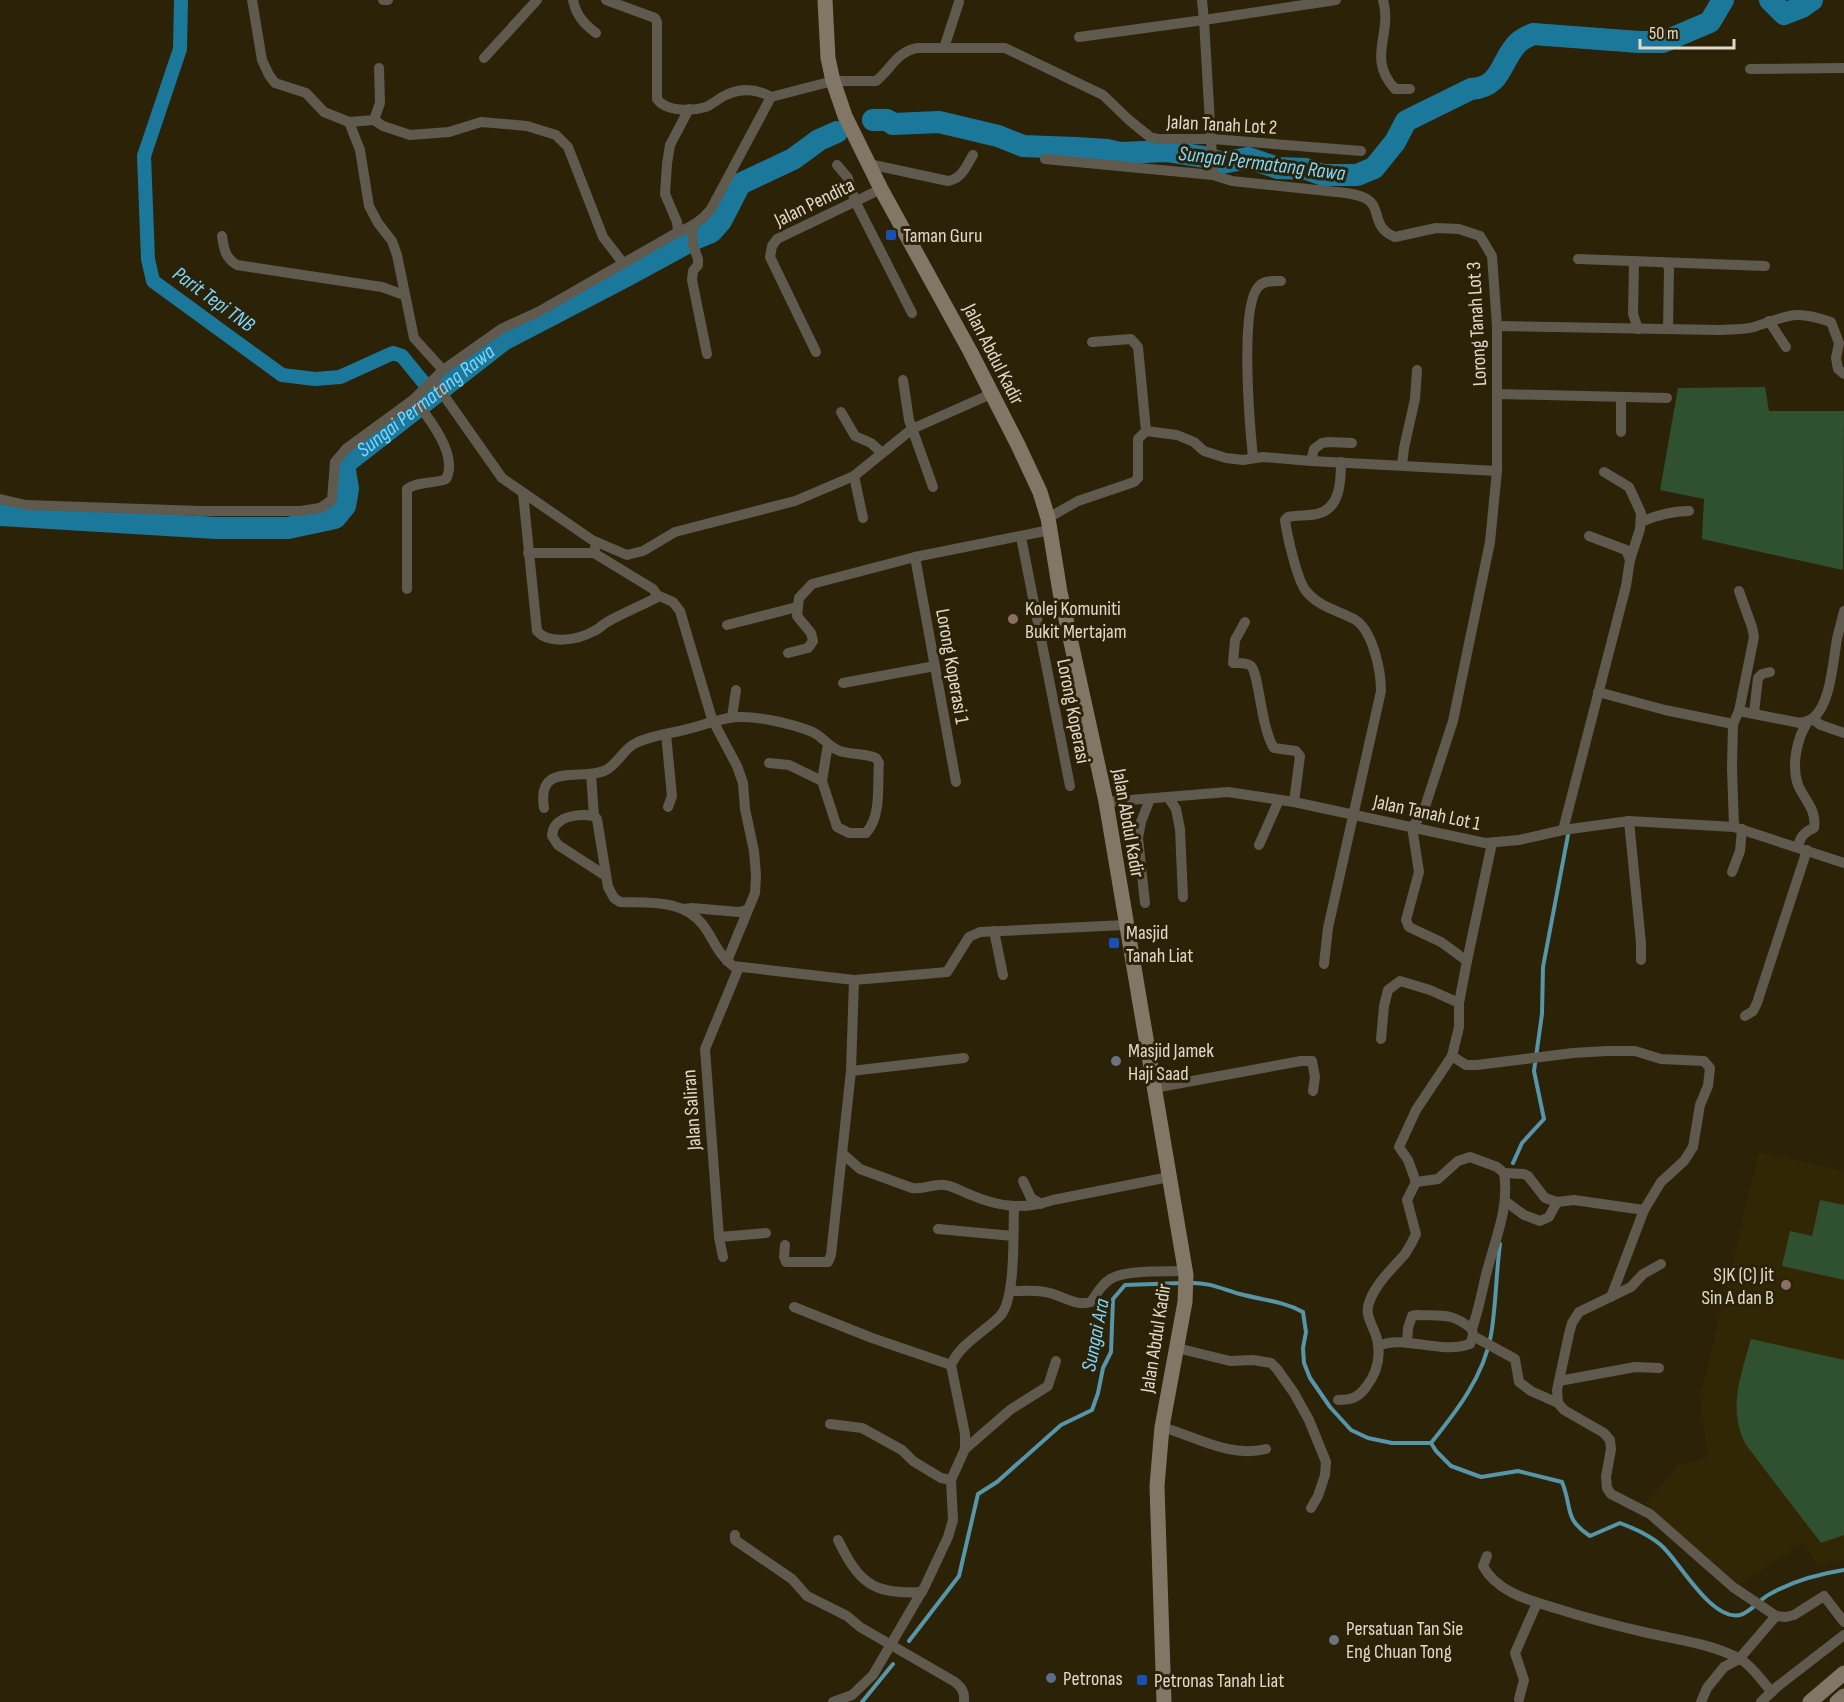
<svg xmlns="http://www.w3.org/2000/svg" width="1844" height="1702" font-family="'Sofia Sans Condensed',sans-serif">
  <style>
    .built { fill: #322705 }
    .green { fill: #305130 }
    .lines { fill: none; stroke-linecap: round; stroke-linejoin: round }
    .stream { stroke: #5795a9; stroke-width: 4 }
    .canal { stroke: #1c789b; stroke-width: 14 }
    .river { stroke: #1c789b; stroke-width: 22 }
    .minor { stroke: #60594e; stroke-width: 10 }
    .secondary { stroke: #827766; stroke-width: 15 }
    .transit-dot { fill: #1a4fb4; stroke: #2b2208; stroke-width: 2 }
    .education-dot { fill: #8d6e63; stroke: #2b2208; stroke-width: 2 }
    .worship-dot { fill: #6b7280; stroke: #2b2208; stroke-width: 2 }
    .service-dot { fill: #5c6f8a; stroke: #2b2208; stroke-width: 2 }
    .labels { text-anchor: middle; stroke-width: 6; stroke-linejoin: round; paint-order: stroke }
    .street-label { font-size: 20px; fill: #e0dacb; stroke: #2b2208 }
    .poi-label { font-size: 20px; fill: #e0dacb; stroke: #2b2208; text-anchor: start }
    .water-label { font-size: 21px; font-style: italic; fill: #7dd6fe; stroke: #2b2208 }
  </style>
  <rect width="100%" height="100%" fill="#2b2208"/>
  <!-- built -->
  <polygon class="built" points="1759,1152 1844,1171 1844,1559 1818,1566 1803,1543 1740,1585 1645,1504 1678,1465 1708,1458 1700,1398"/>
  <!-- green -->
  <g class="green">
    <polygon points="1765,387 1769,411 1844,411 1843,570 1702,539 1704,499 1660,490 1678,388"/>
    <polygon points="1820,1200 1844,1205 1844,1280 1782,1266 1790,1231 1812,1236"/>
    <path d="M 1751,1339 L 1844,1360 L 1844,1535 L 1821,1543 L 1746,1445 C 1727,1408 1741,1376 1751,1339 Z"/>
  </g>
  <g class="lines">
    <!-- stream -->
    <g class="stream">
      <polyline points="1513,1163 1522,1143 1544,1119 1534,1071 1542,1014 1543,967 1568,835"/>
      <path d="M 1500,1244 C 1496,1274 1496,1306 1491,1335 C 1484,1376 1456,1412 1431,1443 L 1436,1451 L 1451,1466 L 1481,1477 L 1518,1471 L 1562,1482 C 1573,1509 1563,1518 1590,1536 L 1620,1523 C 1635,1529 1652,1536 1664,1548 C 1681,1565 1712,1621 1740,1615 C 1751,1612 1760,1599 1770,1594 C 1793,1581 1818,1574 1844,1570"/>
      <path d="M 1190,1283 C 1208,1282 1222,1289 1240,1294 C 1262,1300 1283,1301 1303,1312 L 1306,1332 L 1303,1348 L 1304,1363 L 1310,1378 L 1330,1407 L 1351,1430 L 1368,1438 L 1392,1443 L 1431,1443"/>
      <polyline points="909,1641 959,1576 978,1494 997,1482 1061,1425 1092,1410 1098,1393 1103,1368 1111,1352 1113,1299 1125,1285 1182,1283"/>
      <polyline points="862,1702 893,1664"/>
    </g>
    <!-- canal -->
    <polyline class="canal" points="181,0 180,49 144,156 148,259 153,281 282,375 315,379 340,377 393,353 402,356 433,394"/>
    <!-- river -->
    <g class="river">
      <polyline points="1770,0 1784,14 1802,7 1812,0"/>
      <path d="M 873,120 L 887,120 L 893,124 L 939,122 L 998,136 L 1023,146 L 1076,148 L 1107,150 L 1120,153 L 1166,151 L 1204,157 L 1222,163 L 1248,158 L 1278,168 L 1306,169 L 1323,175 L 1357,175 L 1374,168 L 1395,142 L 1406,121 L 1471,89 C 1504,87 1500,58 1520,41 C 1524,38 1529,36 1533,34 L 1639,42 L 1663,42 L 1710,22 L 1723,0"/>
      <path id="s1" d="M 0,515 L 216,528 L 288,528 L 335,518 L 345,506 L 348,489 L 344,464 L 503,340 L 626,276 L 694,239 L 711,232 L 721,221 L 740,184 L 793,159 L 819,140 L 837,132"/>
    </g>
    <!-- minor -->
    <g class="minor">
      <polyline points="252,0 262,60 269,75 275,83 306,93 324,112 349,122 360,150 369,206 378,223 392,241 397,255 414,338 443,370"/>
      <polyline points="383,0 388,0"/>
      <path d="M 573,0 C 576,15 584,24 596,33"/>
      <path d="M 606,0 L 655,18 L 657,22 L 657,99 C 666,112 692,111 706,107 C 713,104 719,98 726,95 C 741,88 757,89 771,97"/>
      <path d="M 1383,0 C 1393,34 1366,58 1395,89 L 1410,89"/>
      <polyline points="1079,37 1204,20 1202,0"/>
      <polyline points="944,48 959,2"/>
      <polyline points="484,58 537,0"/>
      <polyline points="1750,69 1844,68"/>
      <polyline points="374,120 383,126 410,135 449,132 481,122 527,126 556,135 568,147 603,237 623,263"/>
      <polyline points="349,122 374,120 380,103 379,68"/>
      <path d="M 1045,159 L 1213,175 L 1232,181 L 1346,193 C 1352,194 1359,195 1365,198 C 1383,207 1370,227 1395,237 L 1436,228 L 1459,229 L 1480,236 L 1492,256 L 1497,326 L 1497,471 L 1490,542 L 1453,721 L 1423,813 L 1412,827 L 1419,872 L 1406,920 L 1409,927 L 1441,942 L 1467,961 L 1459,1003 L 1459,1027 L 1452,1056 L 1416,1110 L 1399,1147 L 1408,1160 L 1416,1182"/>
      <path d="M 869,164 L 948,181 C 962,179 966,166 973,155"/>
      <polyline points="837,165 848,178 855,201 912,313"/>
      <polyline points="1213,175 1204,20 1336,0"/>
      <polyline points="692,227 693,245 698,259 698,265 693,271 692,280 707,354"/>
      <polyline points="678,232 677,222 665,194 667,164 670,145 689,109"/>
      <path d="M 222,236 C 224,249 225,258 237,265 L 382,287 L 404,295"/>
      <polyline points="1578,259 1765,266"/>
      <polyline points="1634,262 1633,314 1638,329"/>
      <polyline points="1667,264 1669,269 1668,329"/>
      <polyline points="1769,321 1786,347"/>
      <path d="M 1497,326 L 1720,330 C 1731,329 1743,330 1754,327 C 1789,316 1793,309 1831,322 L 1839,343 L 1836,358 L 1838,369 L 1844,374"/>
      <polyline points="1092,342 1131,339 1138,347 1146,431"/>
      <polyline points="816,352 770,257 772,246 777,239 881,189"/>
      <polyline points="433,380 502,478 592,540 627,555 643,551 675,532 795,501 854,476 912,429 991,394"/>
      <polyline points="903,380 909,420 933,487"/>
      <polyline points="1498,394 1667,398"/>
      <polyline points="1621,397 1621,432"/>
      <polyline points="841,412 855,436 871,443 881,452"/>
      <path d="M 1253,458 C 1250,428 1239,305 1259,286 C 1265,280 1274,281 1281,281"/>
      <polyline points="1311,461 1314,449 1322,443 1329,442 1352,443"/>
      <polyline points="1402,465 1404,448 1415,399 1417,370"/>
      <polyline points="854,476 863,518"/>
      <path d="M 523,493 L 537,631 C 549,645 578,640 594,631 C 599,629 603,624 609,621 C 624,613 640,606 656,598 L 657,595 L 653,589 L 594,553"/>
      <path d="M 0,499 L 26,505 L 201,511 L 300,511 L 320,508 L 332,500 L 335,462 L 347,448 L 414,399 L 443,370 L 501,329 L 538,312 L 678,232 C 692,227 702,221 711,209 L 771,97 L 833,81 L 876,81 C 891,69 897,51 918,48 L 1005,48 L 1103,95 L 1129,120 L 1150,137 L 1158,139 L 1212,139 L 1361,151"/>
      <polyline points="1048,518 1078,501 1134,482 1138,478 1138,439 1146,431 1177,435 1194,442 1204,451 1226,458 1243,460 1263,457 1311,461 1497,471"/>
      <path d="M 1641,522 C 1657,515 1671,511 1689,511"/>
      <polyline points="1589,536 1626,550 1630,560"/>
      <polyline points="1021,537 1070,786"/>
      <polyline points="528,553 594,553 595,548"/>
      <polyline points="915,557 956,782"/>
      <path d="M 407,589 L 407,489 C 418,481 434,484 446,479 C 459,455 428,417 414,399"/>
      <polyline points="657,595 673,602 680,611 712,719 737,766 743,783 745,809 754,851 756,875 755,893 727,961"/>
      <path d="M 1245,622 L 1235,640 L 1233,663 C 1238,663 1247,662 1251,666 C 1259,673 1261,729 1274,748 L 1296,751 L 1300,756 L 1294,802"/>
      <polyline points="727,625 797,607"/>
      <polyline points="788,653 808,648 813,641 811,633 797,616 799,598 812,584 915,557 1050,530"/>
      <polyline points="843,683 935,666"/>
      <polyline points="1598,692 1665,710 1733,724"/>
      <path d="M 1739,711 L 1800,723 C 1805,722 1809,721 1813,718 C 1831,704 1833,660 1837,639 C 1839,630 1842,620 1844,611"/>
      <polyline points="1754,713 1758,678 1762,674 1770,672"/>
      <polyline points="732,717 736,690"/>
      <polyline points="1812,719 1821,725 1844,733"/>
      <polyline points="666,734 672,796 668,807"/>
      <polyline points="769,763 789,765 822,781"/>
      <path d="M 591,774 L 594,816 L 597,819 L 608,887 L 614,898 L 620,902 C 650,903 683,899 703,925 C 715,941 716,952 733,966 L 854,980 L 936,973 L 947,972 L 969,937 L 980,932 L 1125,925"/>
      <polyline points="1168,797 1176,809 1180,829 1183,897"/>
      <polyline points="1106,802 1228,792 1294,802 1485,843 1519,840 1563,830 1629,821 1734,827 1844,863"/>
      <path d="M 544,808 C 536,760 583,782 606,770 C 618,764 624,748 636,743 C 650,736 666,734 680,731 C 697,727 713,721 729,718 C 751,714 789,723 810,731 C 822,735 828,747 840,751 C 852,755 865,753 876,758 L 879,763 C 877,785 882,816 866,833 L 849,833 L 837,827 L 822,781 L 828,744"/>
      <path d="M 594,816 C 578,813 553,816 552,836 L 558,845 L 606,876"/>
      <polyline points="1629,821 1641,943 1641,960"/>
      <polyline points="1734,827 1732,768 1733,724 1739,711 1754,637 1752,627 1739,591"/>
      <polyline points="1563,830 1626,586 1630,560 1640,529 1641,513 1629,487 1604,472"/>
      <polyline points="1259,845 1279,800"/>
      <path d="M 1798,847 C 1800,837 1804,832 1814,828 C 1817,810 1805,801 1798,785 C 1791,765 1797,738 1808,721"/>
      <polyline points="1732,872 1740,851 1742,829"/>
      <polyline points="1145,903 1138,838 1141,822 1150,799"/>
      <polyline points="684,909 692,908 739,912 746,910"/>
      <polyline points="994,931 1003,975"/>
      <polyline points="1467,961 1492,843"/>
      <path d="M 1324,964 L 1328,928 L 1381,691 C 1381,671 1373,630 1354,619 C 1337,610 1319,607 1306,591 C 1297,580 1287,535 1285,520 L 1288,517 C 1297,515 1307,516 1317,514 C 1340,509 1341,482 1341,462"/>
      <polyline points="1745,1016 1753,1011 1757,1003 1807,850"/>
      <polyline points="1381,1039 1384,1006 1388,990 1400,981 1430,990 1459,1003"/>
      <polyline points="851,1071 964,1058"/>
      <polyline points="1154,1088 1301,1061 1312,1061 1315,1077 1313,1091"/>
      <path d="M 843,1154 L 860,1169 L 912,1188 C 925,1190 934,1183 945,1185 C 953,1186 963,1192 971,1195 C 999,1207 1024,1210 1053,1200 L 1169,1177"/>
      <polyline points="1023,1181 1031,1198 1041,1204"/>
      <polyline points="1505,1201 1524,1215 1540,1221 1549,1217 1557,1202"/>
      <polyline points="938,1229 1013,1236"/>
      <polyline points="719,1237 766,1233"/>
      <polyline points="785,1245 784,1257 786,1262 828,1262 831,1255 851,1071 854,980"/>
      <polyline points="723,1257 719,1237 705,1049 739,967"/>
      <path d="M 1011,1291 C 1022,1291 1034,1290 1045,1292 C 1060,1294 1075,1307 1091,1302 C 1096,1295 1101,1285 1109,1280 C 1123,1269 1167,1272 1185,1271"/>
      <polyline points="1611,1297 1644,1210"/>
      <polyline points="794,1307 872,1338 951,1365"/>
      <path d="M 1472,1329 C 1478,1312 1481,1296 1485,1279 C 1493,1244 1510,1210 1504,1173"/>
      <polyline points="1473,1336 1515,1359 1519,1382 1531,1391 1558,1403 1564,1410 1604,1433 1610,1440 1611,1449 1606,1477 1607,1488 1611,1494 1650,1514 1733,1587 1776,1616 1786,1617 1794,1615 1824,1596 1844,1622"/>
      <path d="M 1378,1346 C 1405,1334 1439,1355 1470,1344 L 1473,1336 L 1472,1329 C 1451,1312 1442,1316 1417,1315 L 1412,1316 L 1408,1328 L 1407,1343"/>
      <polyline points="1177,1348 1230,1361 1253,1360 1271,1363 1277,1369 1294,1393 1309,1420 1326,1462 1325,1475 1318,1496 1311,1508"/>
      <polyline points="1559,1381 1635,1367 1659,1368"/>
      <path d="M 1338,1400 C 1351,1400 1358,1398 1366,1387 C 1377,1373 1381,1356 1377,1339 C 1374,1327 1364,1315 1369,1303 C 1375,1284 1392,1269 1405,1254 C 1409,1248 1413,1241 1416,1234 L 1407,1200 L 1416,1182 L 1438,1179 L 1458,1161 L 1470,1157 L 1497,1167 L 1504,1173 L 1524,1174 L 1528,1176 L 1545,1198 L 1557,1202 L 1574,1200 L 1644,1210 L 1661,1182 L 1684,1161 L 1693,1147 L 1700,1105 L 1708,1086 L 1710,1068 L 1704,1061 L 1661,1059 L 1635,1051 L 1607,1051 L 1573,1053 L 1477,1065 L 1466,1065 L 1452,1056"/>
      <polyline points="1558,1403 1557,1390 1569,1334 1572,1323 1579,1312 1631,1287 1643,1274 1661,1264"/>
      <polyline points="830,1424 862,1428 902,1450 913,1461 941,1478 951,1480"/>
      <path d="M 1162,1427 C 1197,1437 1229,1458 1266,1449"/>
      <polyline points="965,1449 1010,1410 1048,1386 1056,1361"/>
      <path d="M 735,1535 L 735,1540 L 792,1579 L 807,1596 L 847,1616 L 860,1627 L 955,1682 C 962,1688 965,1692 964,1702"/>
      <path d="M 838,1540 C 859,1583 873,1595 922,1592"/>
      <path d="M 1487,1556 L 1483,1566 C 1497,1592 1528,1600 1555,1608 C 1586,1618 1617,1626 1648,1633 C 1679,1640 1712,1644 1740,1659 C 1754,1667 1761,1681 1772,1692"/>
      <polyline points="1519,1699 1524,1680 1515,1653 1537,1603"/>
      <path d="M 833,1702 L 852,1695 L 873,1675 L 925,1586 L 948,1537 L 953,1520 L 951,1480 L 965,1449 L 965,1434 L 951,1365 C 961,1343 983,1333 1000,1316 C 1016,1299 1013,1233 1014,1207"/>
      <polyline points="1701,1702 1707,1688 1724,1667 1739,1659 1776,1616"/>
      <polyline points="1761,1702 1778,1686 1844,1635"/>
    </g>
    <!-- secondary -->
    <g class="secondary">
      <polyline points="825,0 828,58 833,81 845,116 881,189 970,351 1018,445 1040,492 1048,518 1060,592 1106,802 1186,1275 1185,1302 1162,1427 1157,1486 1164,1702"/>
      <polyline points="1810,1702 1844,1673"/>
      <polyline points="1837,1702 1844,1696"/>
    </g>
  </g>
  <!-- markers -->
  <g class="transit-dot">
    <rect x="885" y="229" width="12" height="12" rx="3"/>
    <rect x="1108" y="937" width="12" height="12" rx="3"/>
    <rect x="1136" y="1674" width="12" height="12" rx="3"/>
  </g>
  <g class="education-dot">
    <circle cx="1013" cy="619" r="6"/>
    <circle cx="1786" cy="1285" r="6"/>
  </g>
  <g class="worship-dot">
    <circle cx="1116" cy="1061" r="6"/>
    <circle cx="1334" cy="1640" r="6"/>
  </g>
  <circle class="service-dot" cx="1051" cy="1678" r="6"/>
  <g class="labels">
    <!-- street labels -->
    <g class="street-label">
      <text transform="translate(1222 124) rotate(3)" y="7">Jalan Tanah Lot 2</text>
      <text transform="translate(814 202) rotate(-26)" y="7">Jalan Pendita</text>
      <text transform="translate(1476 324) rotate(-93)" y="7">Lorong Tanah Lot 3</text>
      <text transform="translate(994 354) rotate(63)" y="7">Jalan Abdul Kadir</text>
      <text transform="translate(953 666) rotate(80)" y="7">Lorong Koperasi 1</text>
      <text transform="translate(1074 711) rotate(79)" y="7">Lorong Koperasi</text>
      <text transform="translate(1427 812) rotate(12)" y="7">Jalan Tanah Lot 1</text>
      <text transform="translate(1129 823) rotate(80)" y="7">Jalan Abdul Kadir</text>
      <text transform="translate(691 1110) rotate(-94)" y="7">Jalan Saliran</text>
      <text transform="translate(1155 1338) rotate(-81)" y="7">Jalan Abdul Kadir</text>
    </g>
    <!-- poi labels -->
    <g class="poi-label">
      <text x="903" y="242">Taman Guru</text>
      <text x="1025" y="615">Kolej Komuniti<tspan x="1025" dy="23">Bukit Mertajam</tspan></text>
      <text x="1126" y="939">Masjid<tspan x="1126" dy="23">Tanah Liat</tspan></text>
      <text x="1128" y="1057">Masjid Jamek<tspan x="1128" dy="23">Haji Saad</tspan></text>
      <text x="1774" y="1281" text-anchor="end">SJK (C) Jit<tspan x="1774" dy="23">Sin A dan B</tspan></text>
      <text x="1346" y="1635">Persatuan Tan Sie<tspan x="1346" dy="23">Eng Chuan Tong</tspan></text>
      <text x="1063" y="1685">Petronas</text>
      <text x="1154" y="1687">Petronas Tanah Liat</text>
    </g>
    <!-- water labels -->
    <g class="water-label">
      <text transform="translate(1262 163) rotate(7)" y="7">Sungai Permatang Rawa</text>
      <text transform="translate(214 299) rotate(36)" y="7">Parit Tepi TNB</text>
      <text dy="7" stroke="none"><textPath href="#s1" startOffset="498">Sungai Permatang Rawa</textPath></text>
      <text transform="translate(1095 1335) rotate(-79)" y="7">Sungai Ara</text>
    </g>
  </g>
  <!-- scale -->
  <path d="M1640 39v9h94v-9" fill="none" stroke="#e0dacb" stroke-width="3"/>
  <text x="1649" y="39" font-size="18" fill="#e0dacb" stroke="#2b2208" stroke-width="4.5" paint-order="stroke">50 m</text>
</svg>
